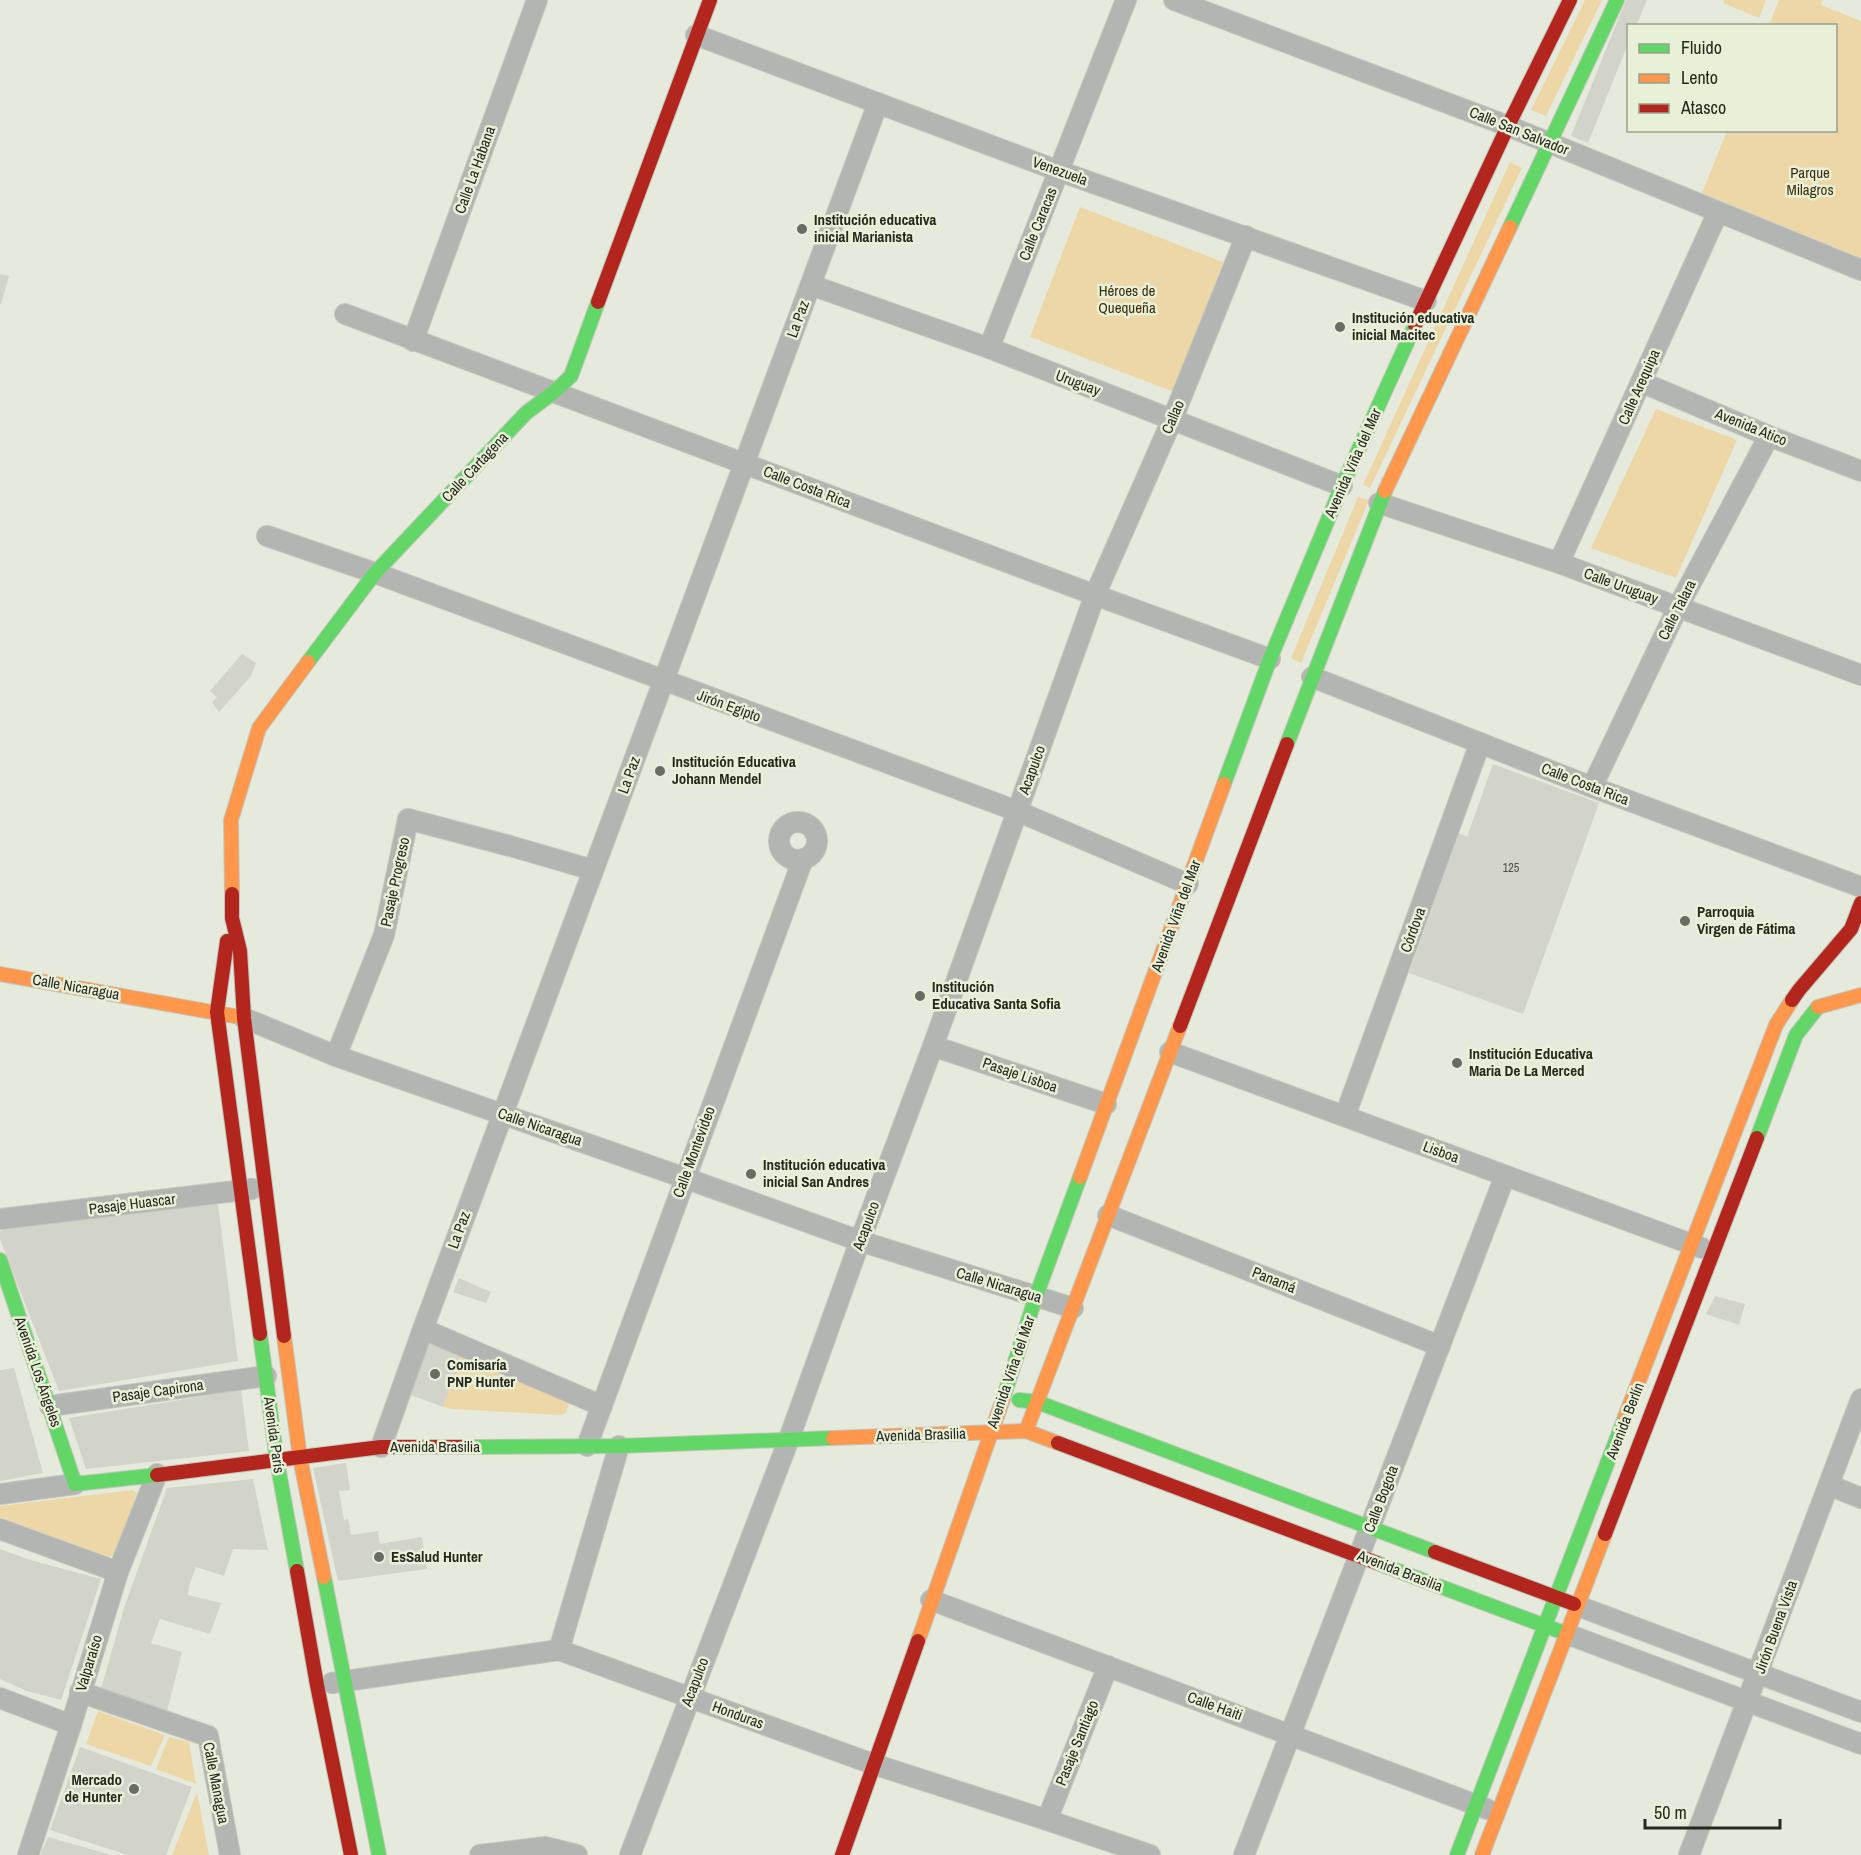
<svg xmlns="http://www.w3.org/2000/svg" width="1861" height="1855" font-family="'Archivo Narrow',sans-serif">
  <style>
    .green { fill: #edd7a7 }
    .building { fill: #d2d3c9 }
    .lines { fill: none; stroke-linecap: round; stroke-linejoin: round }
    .street-casing { stroke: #c2c6bc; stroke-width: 22 }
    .fast-casing { stroke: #c2c6bc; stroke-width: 16 }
    .slow-casing { stroke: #c2c6bc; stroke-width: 16 }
    .jam-casing { stroke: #c2c6bc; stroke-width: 16 }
    .street { stroke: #b2b5b1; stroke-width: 20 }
    .fast { stroke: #63d668; stroke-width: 14 }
    .slow { stroke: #ff974d; stroke-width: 14 }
    .jam { stroke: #b3261e; stroke-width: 14 }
    .poi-dot { fill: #696c62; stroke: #e8f0d7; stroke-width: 2 }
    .labels { text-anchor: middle; stroke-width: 5; stroke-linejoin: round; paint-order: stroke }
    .number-label { font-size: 12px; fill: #50534a }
    .street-label { font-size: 15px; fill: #25281f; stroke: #e8f0d7 }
    .park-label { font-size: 15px; fill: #3f2e0c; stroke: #e8f0d7 }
    .poi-label { font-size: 15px; font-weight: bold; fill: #25281f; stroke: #e8f0d7; text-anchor: start }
  </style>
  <rect width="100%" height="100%" fill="#e6eadd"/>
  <!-- green -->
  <g class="green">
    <polygon points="1585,0 1602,0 1546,116 1531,110"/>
    <polygon points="1724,0 1766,0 1759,18 1723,3"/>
    <polygon points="1779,0 1822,0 1821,5 1861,21 1861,258 1702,193 1727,131 1836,130 1836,26 1769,25"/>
    <polygon points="1510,162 1522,168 1370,488 1363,485"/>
    <polygon points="1080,207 1223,262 1174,392 1030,337"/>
    <polygon points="1656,409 1737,440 1676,578 1591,548"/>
    <polygon points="1358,497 1369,500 1301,663 1291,658"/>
    <polygon points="461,1355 573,1392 566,1413 560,1415 454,1409 443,1407"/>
    <polygon points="133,1490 137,1493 117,1552 109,1557 0,1517 0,1506"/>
    <polygon points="98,1711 165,1735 151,1766 86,1744"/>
    <polygon points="169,1737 189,1742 196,1784 156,1769"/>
    <polygon points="197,1792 209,1855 172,1855"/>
  </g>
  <!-- building -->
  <g class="building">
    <polygon points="1626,0 1647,0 1636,26 1628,26 1628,44 1588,143 1571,136"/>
    <polygon points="0,274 9,276 1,304 0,304"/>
    <polygon points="242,654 256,663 251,676 219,712 212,702 217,697 210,691"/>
    <polygon points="1493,764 1599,803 1523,1014 1409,973 1459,833 1467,837"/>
    <polygon points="218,1204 238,1361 59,1391 0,1239 0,1232 4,1227"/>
    <polygon points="459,1278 491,1292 486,1303 453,1292"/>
    <polygon points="1715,1296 1745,1304 1739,1325 1706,1314"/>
    <polygon points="427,1342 461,1355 443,1407 408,1394"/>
    <polygon points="14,1368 43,1473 0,1481 0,1370"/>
    <polygon points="241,1390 249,1451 86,1469 69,1418"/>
    <polygon points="346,1463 350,1490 339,1491 344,1520 348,1519 351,1535 378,1531 380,1544 422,1537 427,1569 338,1581 313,1468"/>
    <polygon points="253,1479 268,1550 233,1549 224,1576 196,1567 189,1586 188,1595 221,1603 210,1634 160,1619 151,1643 182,1652 167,1711 101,1689 124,1608 167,1488"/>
    <polygon points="0,1549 30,1560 101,1579 61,1700 27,1691 0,1679"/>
    <polygon points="80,1747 192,1787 166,1855 128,1855 50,1830"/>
    <polygon points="48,1837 108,1854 108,1855 40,1855"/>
  </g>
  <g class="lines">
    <!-- street casing -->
    <g class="street-casing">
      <g id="street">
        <polyline points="1174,0 1508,126 1861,270"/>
        <polyline points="696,35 1059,171 1426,301"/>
        <polyline points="811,285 989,348 1342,486"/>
        <polyline points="345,314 1095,595 1270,659"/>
        <polyline points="413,341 537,0"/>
        <polyline points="989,348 1126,0"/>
        <polyline points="1641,382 1769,436 1861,471"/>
        <polyline points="1379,503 1559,563 1861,675"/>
        <polyline points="267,536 375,573 1017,811 1188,884"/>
        <polyline points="1559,563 1718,212"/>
        <polyline points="1312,677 1592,787 1861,887"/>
        <polyline points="1592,787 1678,607 1769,436"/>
        <circle cx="798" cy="841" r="19"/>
        <polyline points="244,1018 336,1056 685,1178 860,1241 1073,1308"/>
        <polyline points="933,1046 1106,1104"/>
        <polyline points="1170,1052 1702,1248"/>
        <polyline points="336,1056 384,935 408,819 510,846 593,870"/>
        <polyline points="1345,1116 1480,743"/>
        <polyline points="1108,1215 1440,1346"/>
        <polyline points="0,1219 252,1189"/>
        <polyline points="423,1329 602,1406"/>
        <polyline points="50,1406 266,1376"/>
        <polyline points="587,1446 803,859"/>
        <polyline points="381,1447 423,1329 878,103"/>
        <polyline points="1829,1485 1861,1498"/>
        <polyline points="0,1494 75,1484"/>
        <polyline points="0,1529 118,1572"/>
        <polyline points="931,1600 1487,1809"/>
        <polyline points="1578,1606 1861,1712"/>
        <polyline points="1567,1634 1861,1744"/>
        <polyline points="559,1650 619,1446"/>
        <polyline points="332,1683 559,1650 873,1764 1047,1820 1150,1855"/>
        <polyline points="80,1692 208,1736 230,1855"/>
        <polyline points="0,1698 71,1725"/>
        <polyline points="1047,1820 1108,1666"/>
        <polyline points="28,1855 71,1725 118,1572 157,1474"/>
        <polyline points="480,1855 545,1847 577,1855"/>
        <polyline points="630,1855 789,1439 860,1241 933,1046 1095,595 1172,420 1246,236"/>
        <polyline points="1244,1855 1505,1176"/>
        <polyline points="1689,1855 1861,1399"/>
      </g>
    </g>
    <!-- fast casing -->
    <g class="fast-casing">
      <g id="fast">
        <polyline points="1510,227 1617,0"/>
        <polyline points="308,662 375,573 526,413 554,392 571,376 598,302"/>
        <polyline points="1287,744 1385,491"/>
        <polyline points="1224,784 1270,659 1342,486 1415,325"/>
        <polyline points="1757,1138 1796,1035 1818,1007"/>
        <polyline points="0,1260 75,1484 157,1475"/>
        <polyline points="260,1334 277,1461 297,1571"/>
        <polyline points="1003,1399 1036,1296 1080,1177"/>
        <polyline points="1019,1400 1037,1402 1435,1552"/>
        <polyline points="469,1447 619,1446 833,1438"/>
        <polyline points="1377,1563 1567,1634"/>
        <polyline points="324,1577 379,1855"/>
        <polyline points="1457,1855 1625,1417"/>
      </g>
    </g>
    <!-- slow casing -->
    <g class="slow-casing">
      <g id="slow">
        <polyline points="1385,491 1510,227"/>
        <polyline points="232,894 231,820 259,728 308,662"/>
        <polyline points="0,974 234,1016"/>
        <polyline points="1818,1007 1861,995"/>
        <polyline points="1080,1177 1224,784"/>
        <polyline points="284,1336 300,1458 324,1577"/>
        <polyline points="1625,1417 1776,1025 1792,1000"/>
        <polyline points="1026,1431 1180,1026"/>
        <polyline points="833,1438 1026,1431 1058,1443"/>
        <polyline points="918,1641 1003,1399"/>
        <polyline points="1482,1855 1605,1534"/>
      </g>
    </g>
    <!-- jam casing -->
    <g class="jam-casing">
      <g id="jam">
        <polyline points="598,302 710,0"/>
        <polyline points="1415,325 1508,126 1570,0"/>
        <polyline points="232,894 232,918 240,951 244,1018 284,1336"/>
        <polyline points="227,941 217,1012 260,1334"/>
        <polyline points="1792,1000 1799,990 1851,929 1861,903"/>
        <polyline points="1180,1026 1287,744"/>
        <polyline points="1058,1443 1377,1563"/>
        <polyline points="157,1475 381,1447 469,1447"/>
        <polyline points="1605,1534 1757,1138"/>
        <polyline points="1435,1552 1574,1604"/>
        <polyline points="297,1571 317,1685 351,1855"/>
        <polyline points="842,1855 918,1641"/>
      </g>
    </g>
    <!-- street -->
    <use href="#street" class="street"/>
    <!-- fast -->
    <use href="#fast" class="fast"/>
    <!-- slow -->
    <use href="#slow" class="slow"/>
    <!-- jam -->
    <use href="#jam" class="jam"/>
  </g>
  <!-- markers -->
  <g class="poi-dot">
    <circle cx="802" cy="229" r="6"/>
    <circle cx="1340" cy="327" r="6"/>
    <circle cx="660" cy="771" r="6"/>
    <circle cx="1685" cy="921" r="6"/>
    <circle cx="920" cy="996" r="6"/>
    <circle cx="1457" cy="1063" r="6"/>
    <circle cx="751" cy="1174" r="6"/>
    <circle cx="435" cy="1374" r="6"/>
    <circle cx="379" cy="1557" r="6"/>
    <circle cx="134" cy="1789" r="6"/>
  </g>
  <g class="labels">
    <!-- number labels -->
    <g class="number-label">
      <text x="1511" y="872">125</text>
    </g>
    <!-- street labels -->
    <g class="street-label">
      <text transform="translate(1519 131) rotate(22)" y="5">Calle San Salvador</text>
      <text transform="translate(475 170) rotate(-70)" y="5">Calle La Habana</text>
      <text transform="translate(1060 171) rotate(20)" y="5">Venezuela</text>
      <text transform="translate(1038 224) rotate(-68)" y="5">Calle Caracas</text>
      <text transform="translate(798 319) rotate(-70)" y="5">La Paz</text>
      <text transform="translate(1078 383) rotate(21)" y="5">Uruguay</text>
      <text transform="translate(1639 387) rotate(-66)" y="5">Calle Arequipa</text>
      <text transform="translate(1173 417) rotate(-67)" y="5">Callao</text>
      <text transform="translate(1751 427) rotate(22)" y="5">Avenida Atico</text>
      <text transform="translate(1353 463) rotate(-66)" y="5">Avenida Viña del Mar</text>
      <text transform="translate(475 467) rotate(-47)" y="5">Calle Cartagena</text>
      <text transform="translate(807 487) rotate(21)" y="5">Calle Costa Rica</text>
      <text transform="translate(1621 586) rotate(20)" y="5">Calle Uruguay</text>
      <text transform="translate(1677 610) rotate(-63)" y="5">Calle Talara</text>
      <text transform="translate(729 706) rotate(20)" y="5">Jirón Egipto</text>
      <text transform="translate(1032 770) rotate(-70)" y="5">Acapulco</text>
      <text transform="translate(629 775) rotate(-70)" y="5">La Paz</text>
      <text transform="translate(1585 784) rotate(21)" y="5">Calle Costa Rica</text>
      <text transform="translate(395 882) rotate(-78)" y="5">Pasaje Progreso</text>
      <text transform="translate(1176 916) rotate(-70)" y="5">Avenida Viña del Mar</text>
      <text transform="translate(1413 930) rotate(-70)" y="5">Córdova</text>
      <text transform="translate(76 987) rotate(10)" y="5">Calle Nicaragua</text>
      <text transform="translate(1020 1075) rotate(19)" y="5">Pasaje Lisboa</text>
      <text transform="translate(540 1127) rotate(19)" y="5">Calle Nicaragua</text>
      <text transform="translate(694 1152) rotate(-70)" y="5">Calle Montevideo</text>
      <text transform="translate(1441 1152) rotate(20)" y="5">Lisboa</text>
      <text transform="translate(132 1204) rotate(-7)" y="5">Pasaje Huascar</text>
      <text transform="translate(866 1226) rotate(-70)" y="5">Acapulco</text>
      <text transform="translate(459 1230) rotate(-70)" y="5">La Paz</text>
      <text transform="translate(1274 1280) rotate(22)" y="5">Panamá</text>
      <text transform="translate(999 1285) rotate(17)" y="5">Calle Nicaragua</text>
      <text transform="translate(38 1372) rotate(71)" y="5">Avenida Los Ángeles</text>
      <text transform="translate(1011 1372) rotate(-71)" y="5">Avenida Viña del Mar</text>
      <text transform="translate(158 1391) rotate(-8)" y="5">Pasaje Capirona</text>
      <text transform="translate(1625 1421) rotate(-69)" y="5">Avenida Berlín</text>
      <text transform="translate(274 1435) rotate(82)" y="5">Avenida París</text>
      <text transform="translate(921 1435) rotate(-2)" y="5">Avenida Brasilia</text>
      <text x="435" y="1452">Avenida Brasilia</text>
      <text transform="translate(1381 1499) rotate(-69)" y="5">Calle Bogota</text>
      <text transform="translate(1400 1571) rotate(21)" y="5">Avenida Brasilia</text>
      <text transform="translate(1776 1627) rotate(-70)" y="5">Jirón Buena Vista</text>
      <text transform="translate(89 1663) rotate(-73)" y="5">Valparaíso</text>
      <text transform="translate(695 1682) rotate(-69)" y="5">Acapulco</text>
      <text transform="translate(1215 1706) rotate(20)" y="5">Calle Haiti</text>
      <text transform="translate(738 1715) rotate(20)" y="5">Honduras</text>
      <text transform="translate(1077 1743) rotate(-68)" y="5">Pasaje Santiago</text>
      <text transform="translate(216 1783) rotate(79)" y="5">Calle Managua</text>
    </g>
    <!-- park labels -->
    <g class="park-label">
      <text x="1810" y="178">Parque<tspan x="1810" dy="17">Milagros</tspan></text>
      <text x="1127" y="296">Héroes de<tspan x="1127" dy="17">Quequeña</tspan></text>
    </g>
    <!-- poi labels -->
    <g class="poi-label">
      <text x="814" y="225">Institución educativa<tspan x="814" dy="17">inicial Marianista</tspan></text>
      <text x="1352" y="323">Institución educativa<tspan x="1352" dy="17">inicial Macitec</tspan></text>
      <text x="672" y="767">Institución Educativa<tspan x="672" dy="17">Johann Mendel</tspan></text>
      <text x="1697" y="917">Parroquia<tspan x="1697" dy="17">Virgen de Fátima</tspan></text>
      <text x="932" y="992">Institución<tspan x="932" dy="17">Educativa Santa Sofia</tspan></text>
      <text x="1469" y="1059">Institución Educativa<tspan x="1469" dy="17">Maria De La Merced</tspan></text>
      <text x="763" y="1170">Institución educativa<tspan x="763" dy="17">inicial San Andres</tspan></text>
      <text x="447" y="1370">Comisaría<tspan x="447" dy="17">PNP Hunter</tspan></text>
      <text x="391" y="1562">EsSalud Hunter</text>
      <text x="122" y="1785" text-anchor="end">Mercado<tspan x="122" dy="17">de Hunter</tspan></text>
    </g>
  </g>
  <!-- legend -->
  <rect x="1627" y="24" width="210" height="108" fill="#e8f0d7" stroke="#9aa08d" stroke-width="1.5"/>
  <rect x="1639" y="44" width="30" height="9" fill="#63d668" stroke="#9aa08d" stroke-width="1.5"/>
  <text x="1681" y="54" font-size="18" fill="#25281f">Fluido</text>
  <rect x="1639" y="74" width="30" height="9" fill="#ff974d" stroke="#9aa08d" stroke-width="1.5"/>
  <text x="1681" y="84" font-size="18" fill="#25281f">Lento</text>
  <rect x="1639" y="104" width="30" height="9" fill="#b3261e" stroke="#9aa08d" stroke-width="1.5"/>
  <text x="1681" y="114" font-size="18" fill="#25281f">Atasco</text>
  <!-- scale -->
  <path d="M1645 1819v9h135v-9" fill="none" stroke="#25281f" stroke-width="3"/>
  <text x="1654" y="1819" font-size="18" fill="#25281f" stroke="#e8f0d7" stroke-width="4.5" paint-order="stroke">50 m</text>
</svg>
